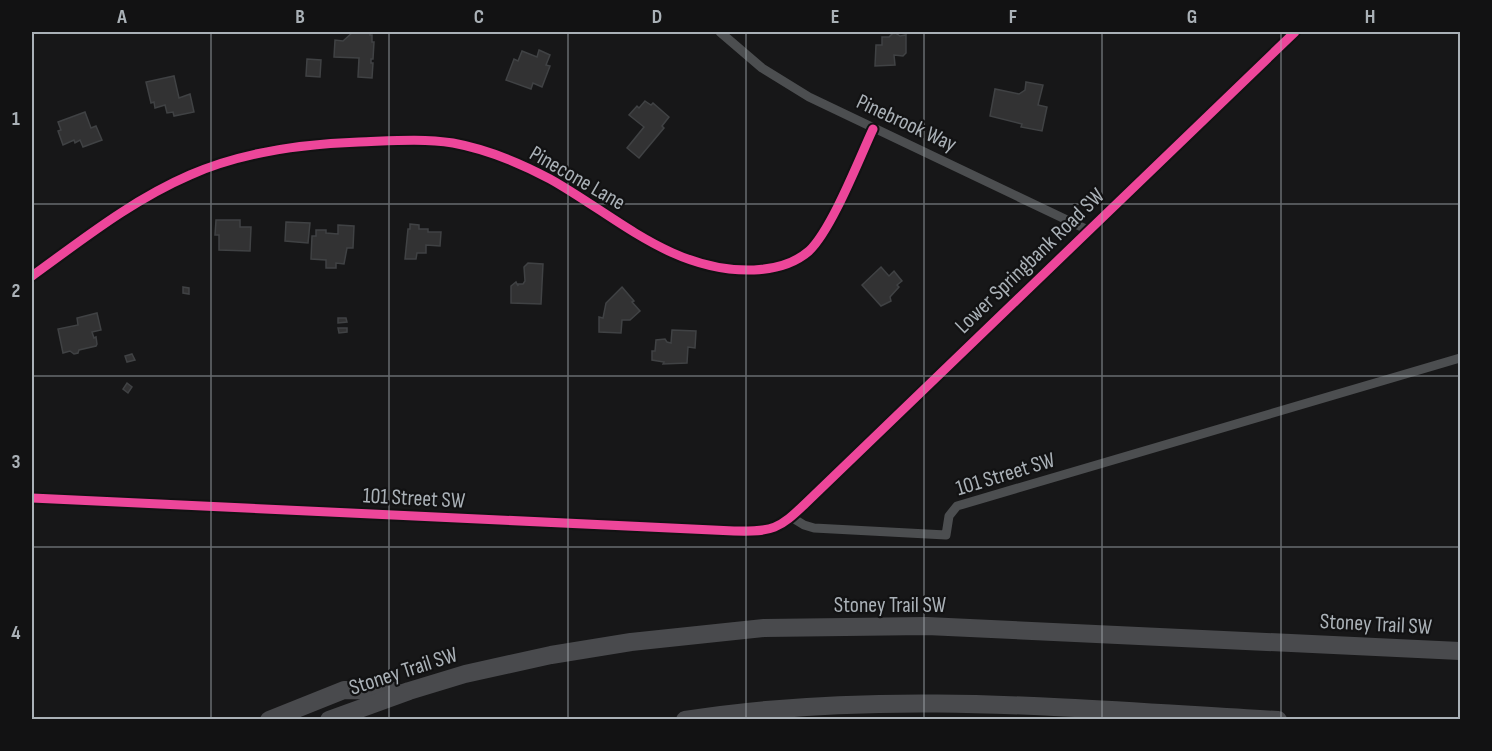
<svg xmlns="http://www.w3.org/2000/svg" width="1492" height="751" font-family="'Sofia Sans Condensed',sans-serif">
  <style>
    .building { fill: #323233; stroke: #404244; stroke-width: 1.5 }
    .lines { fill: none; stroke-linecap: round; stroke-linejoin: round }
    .street { stroke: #4c4e50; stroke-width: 9 }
    .highway { stroke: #494a4d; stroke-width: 18 }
    .cycleway-casing { stroke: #121213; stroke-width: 13 }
    .cycleway { stroke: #ed469a; stroke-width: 9 }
    .grid { fill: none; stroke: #aab1b7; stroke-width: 1.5; stroke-opacity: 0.55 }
    .labels { text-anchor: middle; stroke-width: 4.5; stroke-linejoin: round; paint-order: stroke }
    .street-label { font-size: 22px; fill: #aab1b7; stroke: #121213 }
    .neatline { fill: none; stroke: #aab1b7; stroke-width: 2 }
    .grid-label { font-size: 20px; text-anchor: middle; font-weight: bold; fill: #aab1b7 }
  </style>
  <rect width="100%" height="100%" fill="#171718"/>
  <!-- building -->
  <g class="building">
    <polygon points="353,32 370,32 370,35 372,35 372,42 374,42 373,59 371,59 371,63 373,63 372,78 358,77 359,58 334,57 335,40 343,41"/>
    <polygon points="894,32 900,36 906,35 906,53 903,56 894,55 895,65 875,66 876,45 882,45 882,37 889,37"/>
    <polygon points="539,50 550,55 546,65 550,66 542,87 533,83 531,89 506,80 514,59 518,61 522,51 537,57"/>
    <polygon points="307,59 321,60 320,77 306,76"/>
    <polygon points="174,76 179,98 190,94 194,112 174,116 173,112 167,113 165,105 155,108 154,102 151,103 146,82"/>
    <polygon points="1026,82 1043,85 1038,105 1047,107 1042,131 1021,127 1022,124 990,116 995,89 1019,94 1025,90"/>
    <polygon points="645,101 651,105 653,103 669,117 662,126 664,128 639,158 627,148 644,127 629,115 637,106 639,108"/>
    <polygon points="85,112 91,128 96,126 102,140 83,147 80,140 75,143 74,140 63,145 58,131 61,130 58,122"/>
    <polygon points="216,220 240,220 240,227 251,227 250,251 219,250 219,235 215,235"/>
    <polygon points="286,222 310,223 308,243 285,241"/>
    <polygon points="410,224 419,225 419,229 428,229 428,232 441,232 440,246 426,245 426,253 417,253 416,259 405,259 408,229 410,229"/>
    <polygon points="338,225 354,226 353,248 347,248 344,264 336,263 336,268 326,268 326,260 311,259 312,236 316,236 316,230 326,230 326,233 338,234"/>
    <polygon points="528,263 543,264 541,304 511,303 511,286 516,282 518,286 518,284 523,284 525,281 524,267"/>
    <polygon points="881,267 889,276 894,271 902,281 897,285 899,287 890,297 891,301 881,306 862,285"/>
    <polygon points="183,287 189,288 189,294 183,293"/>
    <polygon points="622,287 634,301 632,302 640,311 630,320 622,320 621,333 599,332 599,317 603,318 606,303"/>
    <polygon points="97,313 101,330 92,332 94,338 96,337 97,344 96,346 79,350 78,353 74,354 70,351 63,353 58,329 78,325 77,318"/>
    <polygon points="338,318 346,318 347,322 338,323"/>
    <polygon points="338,328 347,328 347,332 339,333"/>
    <polygon points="672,330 696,331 695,348 688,347 687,363 663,364 664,362 652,360 652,351 655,351 656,340 665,339 667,342 671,343"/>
    <polygon points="132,354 135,360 127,362 125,356"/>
    <polygon points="127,383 132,387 128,393 123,389"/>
  </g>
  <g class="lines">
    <!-- street -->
    <g class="street">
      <polyline points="720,32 762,68 809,97 1088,230"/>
      <path d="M 32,276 C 82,240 132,200 190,175 C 242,152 302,144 359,142 C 389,141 422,138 453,143 C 486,149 520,163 550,179 C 616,216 673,273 754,270 C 774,269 794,264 809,251 C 832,229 859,159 873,129"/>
      <path d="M 32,498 L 734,531 C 773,532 779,529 806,503 L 1295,32"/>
      <polyline points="791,517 804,525 814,528 946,535 949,516 957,506 1460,358"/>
    </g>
    <!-- highway -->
    <g class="highway">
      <polyline points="269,720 344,690 395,691"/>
      <polyline points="329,720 409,691 465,674 551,655 631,642 764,628 927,626 1460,651"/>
      <path d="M 685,720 C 881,689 1081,709 1278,720"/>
    </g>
    <!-- cycleway casing -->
    <g class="cycleway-casing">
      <g id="cycleway">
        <path d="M 32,276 C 82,240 132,200 190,175 C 242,152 302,144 359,142 C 389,141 422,138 453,143 C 486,149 520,163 550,179 C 616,216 673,273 754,270 C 774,269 794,264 809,251 C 832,229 859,159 873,129"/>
        <path d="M 32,498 L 734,531 C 773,532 779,529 806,503 L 1295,32"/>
      </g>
    </g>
    <!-- cycleway -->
    <use href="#cycleway" class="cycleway"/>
  </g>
  <!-- grid -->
  <path class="grid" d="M 211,32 L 211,720M 389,32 L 389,720M 568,32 L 568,720M 746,32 L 746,720M 924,32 L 924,720M 1102,32 L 1102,720M 1281,32 L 1281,720M 32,204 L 1460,204M 32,376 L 1460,376M 32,547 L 1460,547"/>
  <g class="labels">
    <!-- street labels -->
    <g class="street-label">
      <text transform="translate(907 122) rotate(25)" y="8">Pinebrook Way</text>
      <text transform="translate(578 177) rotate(30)" y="8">Pinecone Lane</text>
      <text transform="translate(1029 260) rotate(-44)" y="8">Lower Springbank Road SW</text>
      <text transform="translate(1005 473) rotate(-17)" y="8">101 Street SW</text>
      <text transform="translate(414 497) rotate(3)" y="8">101 Street SW</text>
      <text x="890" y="612">Stoney Trail SW</text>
      <text transform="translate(1376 623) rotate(3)" y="8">Stoney Trail SW</text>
      <text transform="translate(403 670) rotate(-18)" y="8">Stoney Trail SW</text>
    </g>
  </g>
  <!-- border -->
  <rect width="1492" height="751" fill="none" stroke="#121213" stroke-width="66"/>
  <rect x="33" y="33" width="1426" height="685" class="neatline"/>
  <g class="grid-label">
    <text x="122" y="23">A</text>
    <text x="300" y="23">B</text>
    <text x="479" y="23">C</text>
    <text x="657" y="23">D</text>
    <text x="835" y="23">E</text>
    <text x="1013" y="23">F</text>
    <text x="1192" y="23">G</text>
    <text x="1370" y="23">H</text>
    <text x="16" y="125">1</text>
    <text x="16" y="297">2</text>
    <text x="16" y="468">3</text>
    <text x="16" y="639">4</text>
  </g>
</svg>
